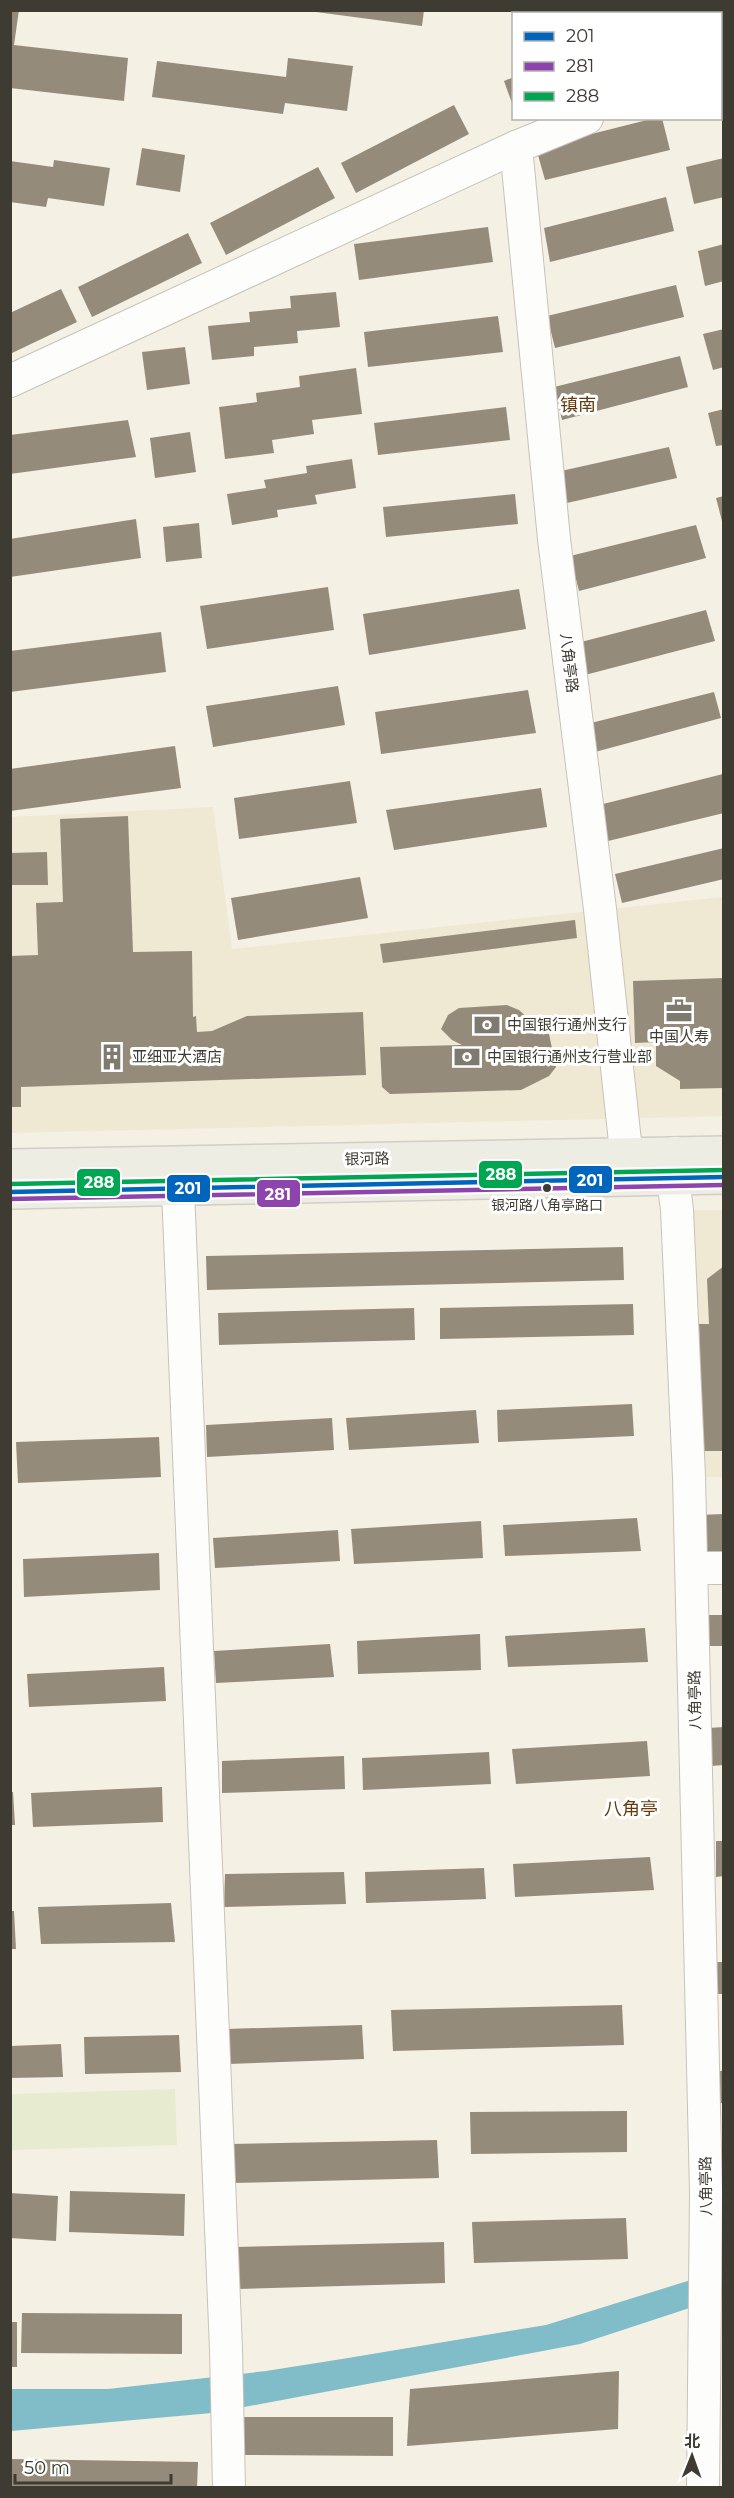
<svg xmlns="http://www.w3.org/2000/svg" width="734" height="2498" font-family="Montserrat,'Noto Sans SC',sans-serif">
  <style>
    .built { fill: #efe8d3 }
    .green { fill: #e7ecd0 }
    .water { fill: #81bdc8 }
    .building { fill: #958b7a }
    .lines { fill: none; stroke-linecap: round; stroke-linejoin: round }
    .minor-casing { stroke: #c6c3b9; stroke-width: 34 }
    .major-casing { stroke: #d1cec8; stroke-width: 36 }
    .minor { stroke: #fdfdfb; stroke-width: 32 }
    .major { stroke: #edede3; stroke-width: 33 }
    .bus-1-casing { stroke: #fff; stroke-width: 9 }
    .bus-2-casing { stroke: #fff; stroke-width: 9 }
    .bus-3-casing { stroke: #fff; stroke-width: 9 }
    .bus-1 { stroke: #0065bd; stroke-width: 4.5 }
    .bus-2 { stroke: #8e44ad; stroke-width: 4.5 }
    .bus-3 { stroke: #00a651; stroke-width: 4.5 }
    .bus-dot { fill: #3e3b32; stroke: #fff; stroke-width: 2 }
    .labels { text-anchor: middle; stroke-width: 6; stroke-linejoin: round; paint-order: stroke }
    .bus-label { font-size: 14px; fill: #3e3b32; stroke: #fff }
    .street-label { font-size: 15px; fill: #3e3b32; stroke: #fff }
    .poi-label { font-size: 15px; fill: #3e3b32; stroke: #fff; text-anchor: start }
    .quarter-label { font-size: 18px; fill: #643c0f; stroke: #fff }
    .line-badge { stroke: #fff; stroke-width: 2 }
    .badge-label { font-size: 16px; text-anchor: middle; font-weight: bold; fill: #fff }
  </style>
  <rect width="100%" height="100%" fill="#f4f0e3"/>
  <!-- built -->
  <g class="built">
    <polygon points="213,807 232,949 723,897 723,1116 11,1133 11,817"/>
    <polygon points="677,1210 723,1210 723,1477 689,1477"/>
  </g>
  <!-- green -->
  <polygon class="green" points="175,2089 177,2145 11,2150 11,2094"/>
  <!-- water -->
  <polygon class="water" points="723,2270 723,2297 580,2344 212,2413 11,2431 11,2389 108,2389 266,2371 342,2359 546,2325"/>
  <!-- building -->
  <g class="building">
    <polygon points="10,10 19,10 14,45 128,58 124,101 10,88"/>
    <polygon points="301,10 424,10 422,26"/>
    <polygon points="658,10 724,10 724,25 720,26 720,14 658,14"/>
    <polygon points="288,58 353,66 347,111 285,103 283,114 152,97 157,61 286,77"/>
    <polygon points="724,76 724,111 720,112 720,77"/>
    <polygon points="514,77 514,106 513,106 504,81"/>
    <polygon points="454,105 469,134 356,193 341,163"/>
    <polygon points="655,118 662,118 670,150 545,180 536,148"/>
    <polygon points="142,148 185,155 180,192 136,185"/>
    <polygon points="724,158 724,197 694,204 686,167"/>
    <polygon points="54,160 110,168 104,206 48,198 46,207 10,202 10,161 53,167"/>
    <polygon points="318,167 335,198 226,255 210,223"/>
    <polygon points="666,197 674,231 550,262 544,228"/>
    <polygon points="488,227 493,262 359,280 354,244"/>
    <polygon points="188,233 202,263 92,317 78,287"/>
    <polygon points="724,244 724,281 705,286 698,251"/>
    <polygon points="676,285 684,317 555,348 547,316"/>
    <polygon points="61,289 77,322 10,354 10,313"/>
    <polygon points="336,292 340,327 297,331 298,343 254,347 254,356 212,360 208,326 250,322 249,312 291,308 290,296"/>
    <polygon points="498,316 503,352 368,367 364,332"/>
    <polygon points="724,329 724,367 713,370 703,334"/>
    <polygon points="185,347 190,384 147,390 142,352"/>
    <polygon points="680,356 688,387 562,420 554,387"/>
    <polygon points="356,368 362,414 312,420 314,434 272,440 274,453 225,459 219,407 257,402 256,393 300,387 299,376"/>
    <polygon points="506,407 510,440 378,455 374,423"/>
    <polygon points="724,409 724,445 716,446 708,413"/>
    <polygon points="128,420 136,457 10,474 10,435"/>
    <polygon points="190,432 196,472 155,478 150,438"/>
    <polygon points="669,447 677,478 567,503 561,471"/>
    <polygon points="352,459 356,488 315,495 317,504 277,510 278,517 232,525 227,494 266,488 264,480 307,473 306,466"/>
    <polygon points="515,494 518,524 386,537 383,507"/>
    <polygon points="724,496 724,525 723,525 716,498"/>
    <polygon points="136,519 141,558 10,577 10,539"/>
    <polygon points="199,523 202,558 166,562 163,527"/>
    <polygon points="696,525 706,558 579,591 570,556"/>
    <polygon points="328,587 334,630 207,649 200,606"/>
    <polygon points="519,589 526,629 369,655 363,614"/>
    <polygon points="706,610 715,641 585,675 577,643"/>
    <polygon points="161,632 166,672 10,692 10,651"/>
    <polygon points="338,686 345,725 213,747 206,706"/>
    <polygon points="528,690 536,733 381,754 375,712"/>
    <polygon points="714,692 721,718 595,752 587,724"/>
    <polygon points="175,746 181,788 10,811 10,769"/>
    <polygon points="723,774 724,813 604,842 595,806"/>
    <polygon points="350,781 357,823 239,839 234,798"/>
    <polygon points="541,788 547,827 394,850 386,810"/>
    <polygon points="128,816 133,952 192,951 193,1017 196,1016 197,1032 212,1031 247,1016 363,1012 366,1075 21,1087 21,1107 10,1107 10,956 38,955 36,903 63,902 60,819"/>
    <polygon points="724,848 724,879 622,903 615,874"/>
    <polygon points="47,852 48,885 10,885 10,853"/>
    <polygon points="360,877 368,918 238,940 231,898"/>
    <polygon points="575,920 577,938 383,963 380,944"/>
    <polygon points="724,978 724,1088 680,1089 680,1081 656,1066 656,1042 635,1043 633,981"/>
    <polygon points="507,1005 519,1010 531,1021 529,1033 549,1034 556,1067 549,1076 521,1090 390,1094 382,1087 380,1047 462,1045 452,1040 441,1029 448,1015 459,1008"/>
    <polygon points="623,1247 624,1280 207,1290 206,1256"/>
    <polygon points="724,1266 724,1451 702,1451 699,1324 709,1324 707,1279"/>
    <polygon points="633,1304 634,1335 440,1339 440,1308"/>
    <polygon points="414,1308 415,1340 219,1345 218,1313"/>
    <polygon points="632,1404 634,1436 498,1442 497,1410"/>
    <polygon points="476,1410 479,1443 349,1450 346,1418"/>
    <polygon points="332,1418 334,1450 207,1457 206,1425"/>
    <polygon points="159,1437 161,1477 18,1483 16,1442"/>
    <polygon points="724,1514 724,1555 699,1555 698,1515"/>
    <polygon points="637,1518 641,1551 505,1556 503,1525"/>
    <polygon points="481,1521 483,1558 354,1564 351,1529"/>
    <polygon points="338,1530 340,1561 215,1568 213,1538"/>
    <polygon points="159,1553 160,1590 24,1597 23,1559"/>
    <rect x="703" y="1615" width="21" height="31"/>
    <polygon points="645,1628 648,1662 508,1667 505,1636"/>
    <polygon points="480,1634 481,1670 358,1674 357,1641"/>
    <polygon points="330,1644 334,1677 216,1683 214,1651"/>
    <polygon points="164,1667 166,1701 29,1707 27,1674"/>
    <polygon points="724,1727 724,1765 711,1766 708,1728"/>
    <polygon points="647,1741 650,1776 516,1784 512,1749"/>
    <polygon points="489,1752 491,1784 363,1790 362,1758"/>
    <polygon points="344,1756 345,1789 222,1793 222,1761"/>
    <polygon points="162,1787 163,1822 33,1827 31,1793"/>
    <polygon points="10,1792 13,1792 15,1825 10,1825"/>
    <polygon points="716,1841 724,1841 724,1876 716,1877"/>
    <polygon points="650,1857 654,1890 515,1897 513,1864"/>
    <polygon points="484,1868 486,1899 366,1903 365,1872"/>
    <polygon points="344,1872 346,1904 224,1907 225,1874"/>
    <polygon points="171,1903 175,1942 41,1944 38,1907"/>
    <polygon points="10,1911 14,1911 16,1949 10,1949"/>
    <polygon points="716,1962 724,1962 724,1994 718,1994"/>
    <polygon points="622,2005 624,2045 393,2051 391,2010"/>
    <polygon points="362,2025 364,2059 228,2064 226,2029"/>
    <polygon points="179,2035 181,2072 85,2074 84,2037"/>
    <polygon points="61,2044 63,2077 10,2078 10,2046"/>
    <polygon points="717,2071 724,2071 724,2103 719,2103"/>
    <polygon points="627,2111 627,2152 471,2154 470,2112"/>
    <polygon points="437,2140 439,2178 231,2183 230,2144"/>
    <polygon points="70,2191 185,2194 184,2236 69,2232"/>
    <polygon points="10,2193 58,2196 56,2241 10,2238"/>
    <polygon points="626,2218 628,2259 474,2263 472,2222"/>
    <polygon points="444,2242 445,2283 238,2289 235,2247"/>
    <polygon points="22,2313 182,2314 182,2354 21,2353"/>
    <rect x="10" y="2322" width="7" height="45"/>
    <polygon points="619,2371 618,2429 407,2446 410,2389"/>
    <polygon points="241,2417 393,2417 393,2456 242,2455"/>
    <polygon points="10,2459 198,2462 197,2488 10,2488"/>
  </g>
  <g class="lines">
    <!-- minor casing -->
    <g class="minor-casing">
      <g id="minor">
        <polyline points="720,66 724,65"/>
        <polyline points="516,147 554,539 600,909 629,1179"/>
        <polyline points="10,381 516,147 587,118"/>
        <polyline points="675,1153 673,1178 677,1210 689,1477 706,2192 703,2488"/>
        <polyline points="178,1190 226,2349 229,2488"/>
        <polyline points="692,1568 724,1568"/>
      </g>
    </g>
    <!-- major casing -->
    <g class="major-casing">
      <g id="major">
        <polyline points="10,1166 724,1153"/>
        <polyline points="10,1192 724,1177"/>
      </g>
    </g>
    <!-- minor -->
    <use href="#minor" class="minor"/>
    <!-- major -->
    <use href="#major" class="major"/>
    <!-- bus-1 casing -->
    <g class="bus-1-casing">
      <polyline id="bus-1" points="10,1192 724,1177"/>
    </g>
    <!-- bus-2 casing -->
    <g class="bus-2-casing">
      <polyline id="bus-2" points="10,1199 724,1185"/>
    </g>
    <!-- bus-3 casing -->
    <g class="bus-3-casing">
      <polyline id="bus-3" points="10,1184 724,1170"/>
    </g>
    <!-- bus-1 -->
    <use href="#bus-1" class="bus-1"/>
    <!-- bus-2 -->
    <use href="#bus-2" class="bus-2"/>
    <!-- bus-3 -->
    <use href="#bus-3" class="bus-3"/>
  </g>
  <!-- icons -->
  <defs>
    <g id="office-bare" transform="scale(2.07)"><path d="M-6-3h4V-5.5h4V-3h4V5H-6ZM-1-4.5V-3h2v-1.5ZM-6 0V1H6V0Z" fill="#7e7a70" stroke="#fff" stroke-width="2.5" paint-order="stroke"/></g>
    <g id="bank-bare" transform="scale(2.07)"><path d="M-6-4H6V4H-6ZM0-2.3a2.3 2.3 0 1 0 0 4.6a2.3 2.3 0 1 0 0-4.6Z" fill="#7e7a70" stroke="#fff" stroke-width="2.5" paint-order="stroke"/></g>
    <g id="building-bare" transform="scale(2.07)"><path d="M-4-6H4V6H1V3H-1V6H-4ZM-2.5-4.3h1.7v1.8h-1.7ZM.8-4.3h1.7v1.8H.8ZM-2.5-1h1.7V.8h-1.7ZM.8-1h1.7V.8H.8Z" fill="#7e7a70" stroke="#fff" stroke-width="2.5" paint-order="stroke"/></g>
  </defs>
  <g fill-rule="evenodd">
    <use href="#office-bare" x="679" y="1011"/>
    <use href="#bank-bare" x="487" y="1025"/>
    <use href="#building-bare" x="112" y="1057"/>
    <use href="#bank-bare" x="467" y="1057"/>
  </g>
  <!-- markers -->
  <circle class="bus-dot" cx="547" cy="1188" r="5"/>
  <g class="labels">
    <!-- bus labels -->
    <g class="bus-label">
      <text x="547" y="1210">银河路八角亭路口</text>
    </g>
    <!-- street labels -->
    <g class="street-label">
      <text transform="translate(569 663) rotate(83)" y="5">八角亭路</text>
      <text transform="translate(367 1159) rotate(-1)" y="5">银河路</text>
      <text transform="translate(695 1700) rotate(-91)" y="5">八角亭路</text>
      <text transform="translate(706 2186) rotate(-91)" y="5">八角亭路</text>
    </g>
    <!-- poi labels -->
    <g class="poi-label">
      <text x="507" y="1030">中国银行通州支行</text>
      <text x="679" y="1042" text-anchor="middle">中国人寿</text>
      <text x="132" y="1062">亚细亚大酒店</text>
      <text x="487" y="1062">中国银行通州支行营业部</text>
    </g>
    <!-- quarter labels -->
    <g class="quarter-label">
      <text x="578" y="411">镇南</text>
      <text x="631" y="1815">八角亭</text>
    </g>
  </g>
  <g class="line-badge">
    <rect x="478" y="1160" width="45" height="29" rx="6" fill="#00a651"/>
    <rect x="568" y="1165" width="45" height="29" rx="6" fill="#0065bd"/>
    <rect x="76" y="1168" width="45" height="29" rx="6" fill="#00a651"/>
    <rect x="166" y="1174" width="45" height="29" rx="6" fill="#0065bd"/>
    <rect x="256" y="1179" width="45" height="29" rx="6" fill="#8e44ad"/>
  </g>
  <g class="badge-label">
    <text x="501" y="1180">288</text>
    <text x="590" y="1186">201</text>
    <text x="99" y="1188">288</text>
    <text x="188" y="1194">201</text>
    <text x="278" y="1200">281</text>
  </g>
  <!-- border -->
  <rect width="734" height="2498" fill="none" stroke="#3e3b32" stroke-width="24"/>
  <!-- legend -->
  <rect x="512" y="12" width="210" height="108" fill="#ffffff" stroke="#b2b1ad" stroke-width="1.5"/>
  <rect x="524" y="32" width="30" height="9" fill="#0065bd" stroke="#b2b1ad" stroke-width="1.5"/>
  <text x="566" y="42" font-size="18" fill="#3e3b32">201</text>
  <rect x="524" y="62" width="30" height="9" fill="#8e44ad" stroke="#b2b1ad" stroke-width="1.5"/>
  <text x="566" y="72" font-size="18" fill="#3e3b32">281</text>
  <rect x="524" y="92" width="30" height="9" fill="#00a651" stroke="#b2b1ad" stroke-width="1.5"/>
  <text x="566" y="102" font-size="18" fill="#3e3b32">288</text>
  <!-- north arrow -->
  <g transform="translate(692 2456) rotate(1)" stroke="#ffffff" stroke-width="4.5" paint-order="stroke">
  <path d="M0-4.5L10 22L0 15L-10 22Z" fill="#3e3b32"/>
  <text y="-9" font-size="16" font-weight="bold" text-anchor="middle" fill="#3e3b32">北</text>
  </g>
  <!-- scale -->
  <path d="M15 2474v9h156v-9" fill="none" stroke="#3e3b32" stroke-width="3"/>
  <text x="24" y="2474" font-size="18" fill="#3e3b32" stroke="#ffffff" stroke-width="4.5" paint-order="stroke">50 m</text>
</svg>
